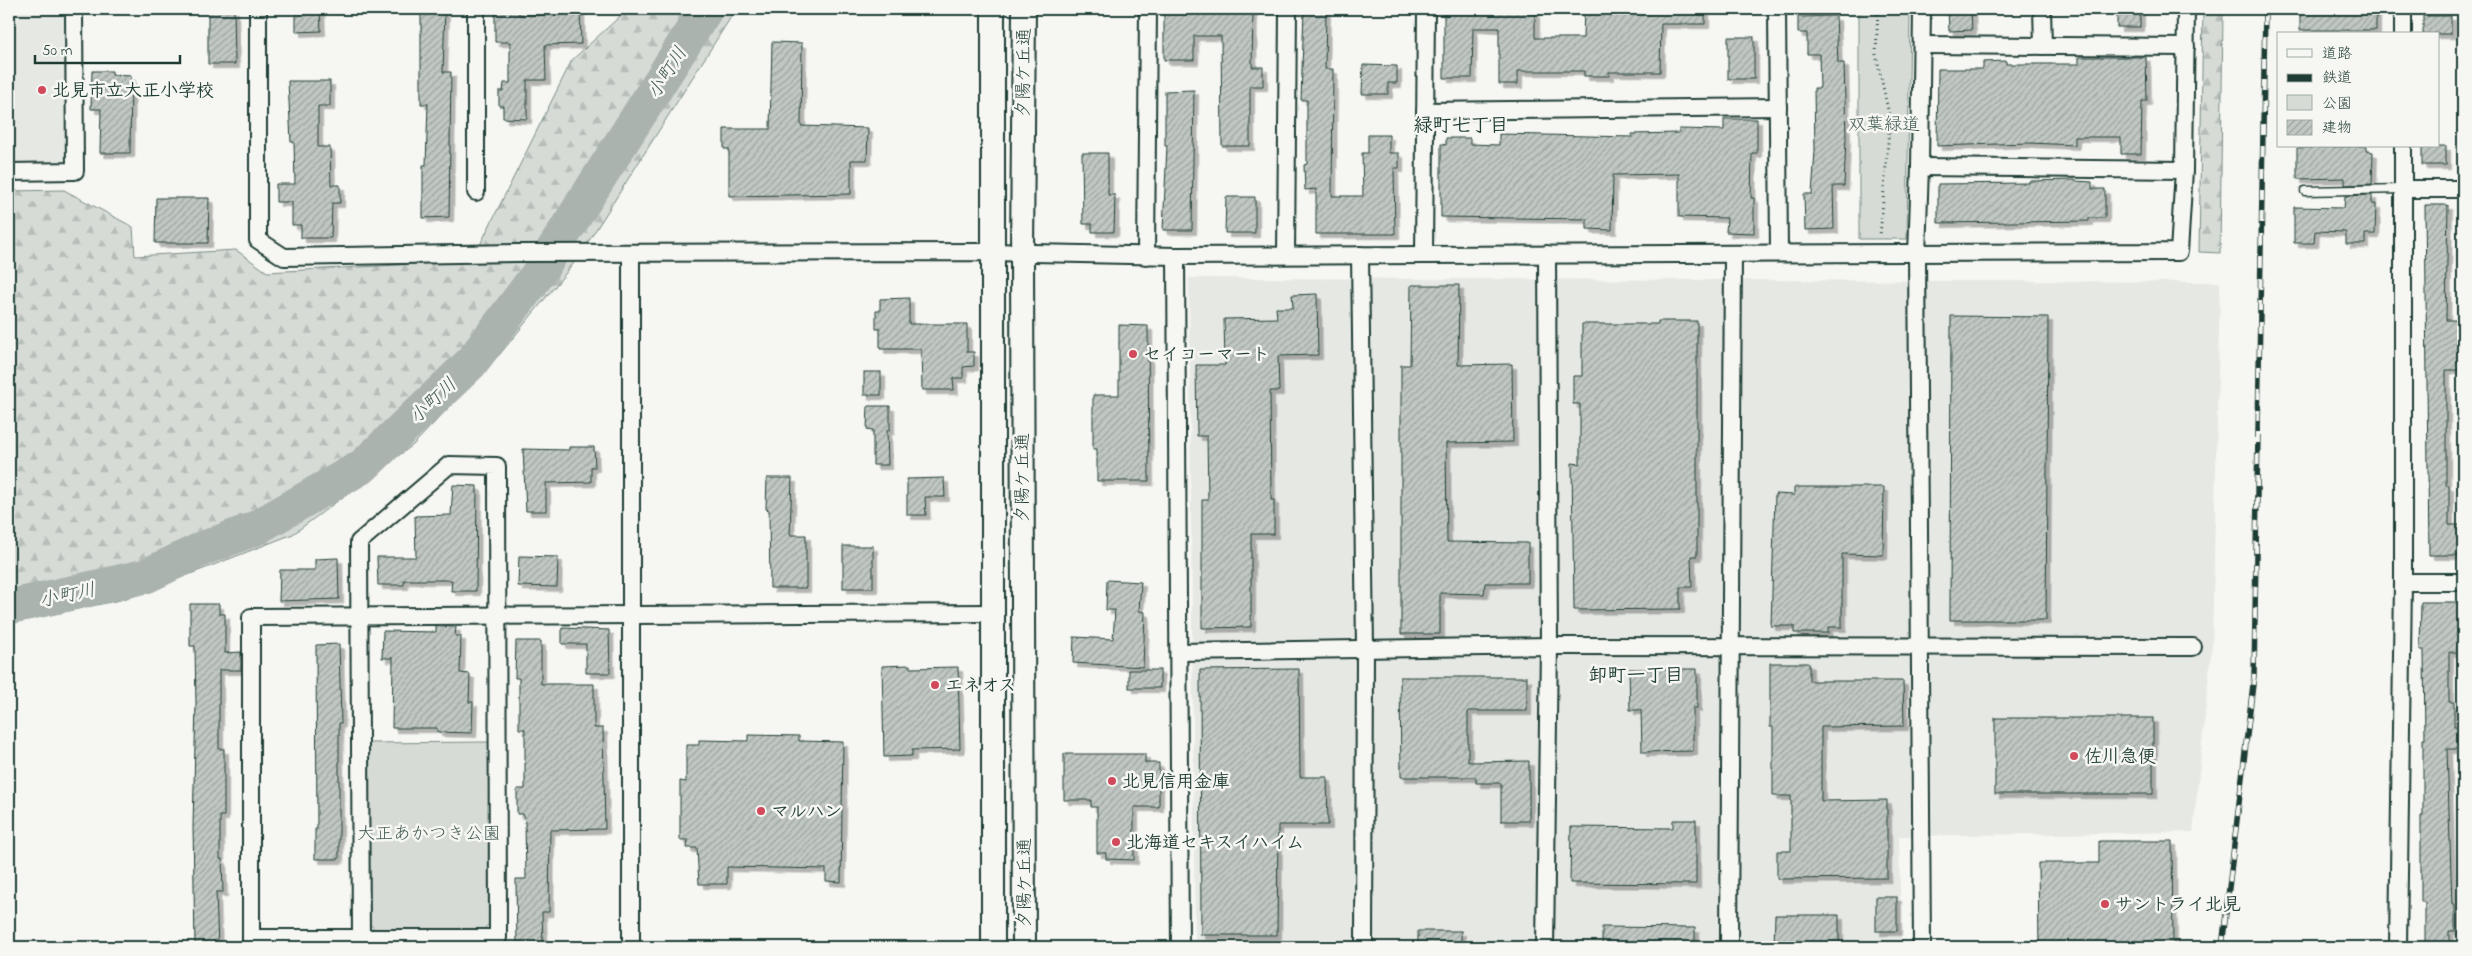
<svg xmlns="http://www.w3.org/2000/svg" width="2472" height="956" font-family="'Indie Flower','Klee One',sans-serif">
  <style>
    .built { fill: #e6e8e4 }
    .forest { fill: url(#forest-firs); stroke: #7a8c85 }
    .green { fill: #d6dbd6; stroke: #7a8c85 }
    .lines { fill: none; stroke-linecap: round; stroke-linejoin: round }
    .river { stroke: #aab3ae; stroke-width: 35 }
    .building { fill: url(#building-hatch); stroke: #1f3d34; filter: url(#shadow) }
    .lane-casing { stroke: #1f3d34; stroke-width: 11 }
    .street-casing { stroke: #1f3d34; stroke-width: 20 }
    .secondary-casing { stroke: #1f3d34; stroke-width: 26 }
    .path { stroke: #1f3d34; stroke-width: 3; stroke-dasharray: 1 4; stroke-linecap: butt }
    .lane { stroke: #f6f6f2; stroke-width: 8 }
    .street { stroke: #f6f6f2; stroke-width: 16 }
    .secondary { stroke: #f6f6f2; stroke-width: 22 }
    .rail-casing { stroke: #1f3d34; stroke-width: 5.5 }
    .rail { stroke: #f6f6f2; stroke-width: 4; stroke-dasharray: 11; stroke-linecap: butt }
    .poi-dot { fill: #d1495b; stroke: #f6f6f2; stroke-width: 2 }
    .labels { text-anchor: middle; stroke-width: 5; stroke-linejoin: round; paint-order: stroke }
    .street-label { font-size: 18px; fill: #1f3d34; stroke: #f6f6f2 }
    .poi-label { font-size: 18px; font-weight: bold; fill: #1f3d34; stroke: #f6f6f2; text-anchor: start }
    .park-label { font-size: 18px; fill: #445d54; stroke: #f6f6f2 }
    .water-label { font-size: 19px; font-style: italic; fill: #425a52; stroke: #f6f6f2 }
    .neighbourhood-label { font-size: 19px; font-weight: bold; fill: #1f3d34; stroke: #f6f6f2 }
  </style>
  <defs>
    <pattern id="forest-firs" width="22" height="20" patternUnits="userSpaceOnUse" patternTransform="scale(1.25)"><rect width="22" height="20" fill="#d6dbd6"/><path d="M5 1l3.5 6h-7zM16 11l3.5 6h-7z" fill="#b7bdb8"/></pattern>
    <pattern id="building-hatch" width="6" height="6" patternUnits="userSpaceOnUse" patternTransform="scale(1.25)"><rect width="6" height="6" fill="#c1c8c3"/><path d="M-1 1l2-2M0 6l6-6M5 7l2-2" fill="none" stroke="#9ca49f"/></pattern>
    <filter id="shadow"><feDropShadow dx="4.5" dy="4.5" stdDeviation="0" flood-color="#0004"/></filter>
  </defs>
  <rect width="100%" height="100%" fill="#f6f6f2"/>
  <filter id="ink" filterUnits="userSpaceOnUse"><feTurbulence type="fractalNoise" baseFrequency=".02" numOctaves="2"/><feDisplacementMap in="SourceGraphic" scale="10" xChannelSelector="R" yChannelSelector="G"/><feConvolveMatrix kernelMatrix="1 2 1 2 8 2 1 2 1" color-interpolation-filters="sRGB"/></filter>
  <g filter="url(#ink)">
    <!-- built -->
    <g class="built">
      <polygon points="9,9 74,9 75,171 9,172"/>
      <polygon points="1189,278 2220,282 2212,645 2193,832 1899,836 1901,947 1195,947"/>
    </g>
    <!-- forest -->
    <g class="forest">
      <polygon points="628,9 736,9 578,258 500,354 413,445 293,534 129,598 9,624 9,191 64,190 133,227 135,256 236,250 267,272 472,261 572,60"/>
      <polygon points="2203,9 2223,9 2220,253 2199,252"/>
    </g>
    <!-- green -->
    <g class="green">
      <polygon points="1859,9 1910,9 1907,239 1859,239"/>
      <polygon points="489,742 489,924 481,932 378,933 369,923 368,743"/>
    </g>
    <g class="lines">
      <!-- river -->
      <polyline class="river" points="9,607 146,576 202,549 254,529 363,466 471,363 538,274 706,9"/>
    </g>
    <!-- building -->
    <g class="building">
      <polygon points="208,9 234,9 235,64 208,64"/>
      <polygon points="296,9 320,9 321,31 296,32"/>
      <polygon points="421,9 445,9 443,72 451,72 449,217 423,218 423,165 426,165 428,104 421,104"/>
      <polygon points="495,9 519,9 519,15 557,15 557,9 580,9 581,44 545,45 546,80 527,80 527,119 503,118 503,106 499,106 499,91 503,91 504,83 510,83 510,42 495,42"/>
      <polygon points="1164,9 1253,9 1252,67 1263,67 1263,86 1250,86 1250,146 1222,146 1221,36 1194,36 1194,60 1164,60"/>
      <polygon points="1304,9 1326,9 1325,69 1333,69 1332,196 1363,196 1362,153 1368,153 1368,135 1389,135 1389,153 1399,153 1399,168 1394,168 1395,234 1316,234 1316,189 1305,190 1304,165 1307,164 1307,100 1301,100"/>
      <polygon points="1444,9 1535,9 1535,38 1583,38 1584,9 1705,9 1705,24 1661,24 1660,72 1609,72 1609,76 1584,76 1584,71 1518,71 1518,84 1499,84 1499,28 1473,28 1472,78 1444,78"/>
      <polygon points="1948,9 1971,9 1972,30 1949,31"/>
      <rect x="2117" y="9" width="23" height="18"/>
      <rect x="2300" y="9" width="76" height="21"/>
      <polygon points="1836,16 1838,63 1844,63 1846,138 1844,186 1833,186 1834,229 1805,230 1804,194 1812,194 1815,151 1814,88 1820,88 1819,54 1807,54 1807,33 1798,33 1798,17"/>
      <rect x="2423" y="16" width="28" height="18"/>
      <rect x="1728" y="37" width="26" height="42"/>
      <polygon points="772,42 802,43 801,126 868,128 867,160 851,160 851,194 729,196 729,149 724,149 724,129 770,129"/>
      <polygon points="2079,57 2146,57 2147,101 2142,101 2141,154 2121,154 2121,137 2075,137 2075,145 2029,143 1937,146 1938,69 1983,69 1983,62 2006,61 2006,64 2079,64"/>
      <polygon points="1363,65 1397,66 1397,83 1388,83 1388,94 1362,94"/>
      <polygon points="92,71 112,71 112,75 131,76 130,153 100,153 101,109 91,109"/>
      <polygon points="288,81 330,81 330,106 318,106 318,147 330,147 331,185 340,185 340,203 332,203 331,238 301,238 301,225 292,225 292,202 276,202 276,184 295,184 294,142 291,142"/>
      <polygon points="1194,90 1192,230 1163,230 1167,146 1165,146 1165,91"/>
      <polygon points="1724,119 1757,119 1757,153 1752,153 1751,198 1754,198 1754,233 1726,232 1727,218 1679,217 1679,174 1613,175 1612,230 1587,229 1587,219 1441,217 1441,144 1446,145 1446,138 1470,138 1470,144 1499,145 1499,134 1632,137 1632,134 1679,133 1679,129 1724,130"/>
      <polygon points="2366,146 2366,151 2373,152 2372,184 2345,185 2345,178 2297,179 2297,148"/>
      <rect x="2422" y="146" width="24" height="19"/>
      <polygon points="1082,153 1108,153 1108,195 1115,195 1114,232 1092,232 1092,224 1083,224"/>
      <polygon points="2075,180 2075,181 2092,182 2092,189 2105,189 2105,218 2089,218 2089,221 1938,223 1938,184 2029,183 2029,181"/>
      <polygon points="2372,195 2372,204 2376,204 2375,234 2365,234 2365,244 2346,244 2346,232 2315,231 2314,243 2294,243 2294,207 2344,208 2345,196"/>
      <polygon points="1226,197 1255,197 1255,233 1225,233"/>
      <polygon points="156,198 209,198 208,243 155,243"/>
      <polygon points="2425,205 2448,205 2446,320 2463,320 2463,370 2446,370 2446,485 2449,485 2449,525 2463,525 2463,555 2429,555"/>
      <polygon points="1411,285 1459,285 1458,365 1512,364 1513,442 1446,443 1447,542 1528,543 1528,583 1485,583 1484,594 1440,593 1440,634 1401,634 1401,365 1410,365"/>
      <polygon points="1317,294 1318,355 1278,356 1279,391 1270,391 1271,500 1274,500 1274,534 1251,534 1251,627 1202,628 1202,500 1208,500 1207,436 1197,436 1196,365 1225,365 1224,319 1277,318 1276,308 1293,308 1292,295"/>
      <polygon points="909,298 909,324 967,324 967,352 974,352 974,366 963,367 963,378 953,378 954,390 922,390 921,349 880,349 880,329 876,329 876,311 880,311 880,299"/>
      <polygon points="1951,316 2048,317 2046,620 1950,620"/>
      <polygon points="1658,321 1697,321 1697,556 1691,556 1692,587 1680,587 1680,609 1574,610 1572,463 1580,464 1580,404 1573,404 1573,376 1582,376 1582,324 1658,324"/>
      <polygon points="1119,325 1148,326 1149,481 1097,481 1097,449 1093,449 1093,395 1119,395"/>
      <rect x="864" y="372" width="17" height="23"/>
      <polygon points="868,406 890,406 890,430 887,430 888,465 873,465 873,430 867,429"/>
      <polygon points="569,447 594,447 595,467 591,467 591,482 546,483 546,511 526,511 523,449 569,450"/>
      <polygon points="767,478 792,478 790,535 806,535 806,588 770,588 769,510 766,509"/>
      <polygon points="944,478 945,497 925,497 926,515 907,515 907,479"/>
      <polygon points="453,485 477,486 476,591 451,591 452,580 404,580 404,585 378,585 377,557 416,557 415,516 451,515"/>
      <polygon points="1794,487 1884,487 1883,555 1842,554 1842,627 1828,627 1828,633 1794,633 1794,626 1771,626 1775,494 1794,495"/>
      <rect x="843" y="546" width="30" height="42"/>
      <polygon points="519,556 558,557 557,587 518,586"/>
      <polygon points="338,558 339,599 279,601 280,570 315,570 315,559"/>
      <polygon points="1107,580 1141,582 1139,611 1145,612 1143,667 1073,663 1074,637 1113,639 1115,610 1106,610"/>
      <polygon points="2421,602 2463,602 2463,652 2449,652 2449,702 2454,702 2454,726 2463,727 2463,749 2447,749 2452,905 2455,905 2455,931 2449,931 2449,947 2425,947 2425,902 2421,902 2421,816 2423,816 2423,739 2425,739 2424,650 2420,650"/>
      <polygon points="190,604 219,604 219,614 225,614 225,653 241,652 241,670 219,670 219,749 224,749 224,816 220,816 220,859 222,859 223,892 216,892 218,947 195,947 193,826 196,704 195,646 190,646"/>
      <polygon points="436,626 456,627 455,636 461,636 460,673 470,674 469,702 473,702 472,733 437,732 437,728 392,728 393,658 382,658 383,631 436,632"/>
      <polygon points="562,628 609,630 610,673 586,673 586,644 562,644"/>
      <polygon points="516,641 541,641 541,684 594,684 594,728 603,728 605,829 550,830 549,912 542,912 543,947 517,947 516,879 526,879 525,821 523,814 517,814 517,789 525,789 525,729 519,729 519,678 515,678"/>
      <polygon points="339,644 341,723 339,723 339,859 315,859 315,829 317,829 316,645"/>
      <polygon points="1770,663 1809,663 1809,681 1903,681 1904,726 1821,727 1821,801 1887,800 1887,878 1777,879 1777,851 1791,851 1791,796 1773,796 1773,727 1770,727"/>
      <polygon points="910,665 910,668 958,667 960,749 912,750 912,756 884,757 882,666"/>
      <polygon points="1299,669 1300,777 1327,777 1328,825 1278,825 1277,935 1201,935 1200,670"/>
      <polygon points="1629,669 1697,669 1697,708 1693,708 1693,751 1642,752 1641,710 1630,710"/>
      <rect x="1129" y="670" width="31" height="18"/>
      <polygon points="1400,677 1527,677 1527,711 1468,711 1468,762 1529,761 1529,821 1501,821 1501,783 1476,783 1476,777 1401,777"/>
      <rect x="1995" y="718" width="158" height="76"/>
      <polygon points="748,735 799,736 799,741 843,742 841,882 826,881 826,869 727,867 727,884 699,884 697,848 687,848 688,840 680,840 680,781 686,782 686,745 699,745 699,740 748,741"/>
      <polygon points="1064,754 1145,754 1145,763 1159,763 1159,807 1134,807 1134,860 1106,859 1106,853 1097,853 1097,807 1091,807 1091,800 1064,800"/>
      <polygon points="1673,820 1696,820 1696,884 1570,883 1571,827 1673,828"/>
      <polygon points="2099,841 2172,841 2173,945 2153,945 2153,947 2039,947 2038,863 2099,863"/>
      <rect x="1876" y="897" width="21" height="34"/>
      <polygon points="1775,915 1839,915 1839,947 1774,947"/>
      <polygon points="1602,927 1695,928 1695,947 1602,947"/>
      <rect x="1418" y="931" width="43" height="16"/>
    </g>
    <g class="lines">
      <!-- lane casing -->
      <g class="lane-casing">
        <polyline id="lane" points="2305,191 2403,189"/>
      </g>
      <!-- street casing -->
      <g class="street-casing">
        <g id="street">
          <polyline points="258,9 258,240 284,257 516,253 992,252 1176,256 2179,252 2184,170 2186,9"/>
          <polyline points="1777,9 1779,253"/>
          <polyline points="2042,9 2043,46"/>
          <polyline points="2403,9 2403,34"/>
          <polyline points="1923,45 2186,47"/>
          <polyline points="1425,111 1778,107"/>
          <polyline points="1920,167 2184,170"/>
          <polyline points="9,172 75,171 74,9"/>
          <polyline points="2403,189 2463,189"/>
          <polyline points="476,192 476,9"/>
          <polyline points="1286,255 1288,9"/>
          <polyline points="1360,255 1365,648 1364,947"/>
          <polyline points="1424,255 1426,9"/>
          <polyline points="1146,256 1148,9"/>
          <polyline points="1176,256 1180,947"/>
          <polyline points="2403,582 2463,582"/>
          <polyline points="1179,652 1549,646 2193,647"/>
          <polyline points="251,938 498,938 497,466 449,465 359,542 361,939"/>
          <polyline points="251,947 251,617 992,613"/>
          <polyline points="631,947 631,253"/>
          <polyline points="1545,947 1549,646 1547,254"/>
          <polyline points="1729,947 1733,254"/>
          <polyline points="1922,947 1917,254 1920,167 1922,9"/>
          <polyline points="2398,947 2403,582 2403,146"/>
        </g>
      </g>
      <!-- secondary casing -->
      <g class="secondary-casing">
        <g id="secondary">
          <polyline points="993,9 993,947"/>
          <polyline points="1024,9 1022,253 1024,947"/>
        </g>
      </g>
      <!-- path -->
      <polyline class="path" points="1878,9 1876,54 1890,119 1880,236"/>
      <!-- lane -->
      <use href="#lane" class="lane"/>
      <!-- street -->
      <use href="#street" class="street"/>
      <!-- secondary -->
      <use href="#secondary" class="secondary"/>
      <!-- rail casing -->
      <g class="rail-casing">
        <polyline id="rail" points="2222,947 2254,676 2265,9"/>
      </g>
      <!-- rail -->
      <use href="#rail" class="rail"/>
    </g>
  </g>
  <!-- markers -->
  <g class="poi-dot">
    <circle cx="42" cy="90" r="5"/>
    <circle cx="1133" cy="354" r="5"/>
    <circle cx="935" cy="685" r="5"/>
    <circle cx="2074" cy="756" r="5"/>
    <circle cx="1112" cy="781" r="5"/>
    <circle cx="761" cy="811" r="5"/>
    <circle cx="1116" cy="842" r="5"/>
    <circle cx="2105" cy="904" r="5"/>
  </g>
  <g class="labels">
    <!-- street labels -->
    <g class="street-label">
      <text transform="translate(1023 73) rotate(-89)" y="6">夕陽ケ丘通</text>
      <text transform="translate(1022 478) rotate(-90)" y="6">夕陽ケ丘通</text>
      <text transform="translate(1024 883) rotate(-90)" y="6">夕陽ケ丘通</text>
    </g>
    <!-- poi labels -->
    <g class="poi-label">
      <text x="52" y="96">北見市立大正小学校</text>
      <text x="1143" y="360">セイコーマート</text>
      <text x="945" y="691">エネオス</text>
      <text x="2084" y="762">佐川急便</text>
      <text x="1122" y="787">北見信用金庫</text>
      <text x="771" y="817">マルハン</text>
      <text x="1126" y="848">北海道セキスイハイム</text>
      <text x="2115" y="910">サントライ北見</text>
    </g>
    <!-- park labels -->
    <g class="park-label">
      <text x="1884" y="130">双葉緑道</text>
      <text x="429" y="839">大正あかつき公園</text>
    </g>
    <!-- water labels -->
    <g class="water-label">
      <text transform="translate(666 72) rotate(-58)" y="7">小町川</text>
      <text transform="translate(432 400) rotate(-44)" y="7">小町川</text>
      <text transform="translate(67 594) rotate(-12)" y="7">小町川</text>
    </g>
    <!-- neighbourhood labels -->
    <g class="neighbourhood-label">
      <text x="1461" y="131">緑町七丁目</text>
      <text x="1636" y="681">卸町一丁目</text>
    </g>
  </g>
  <!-- margin -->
  <rect width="2472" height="956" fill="none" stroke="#f6f6f2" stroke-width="30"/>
  <rect x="15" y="15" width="2442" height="926" fill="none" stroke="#1f3d34" stroke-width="2" filter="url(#ink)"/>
  <!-- legend -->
  <rect x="2277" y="32" width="162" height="115" fill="#f6f6f2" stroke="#a0aca6"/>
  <rect x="2287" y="49" width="25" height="8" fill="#f6f6f2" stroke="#a0aca6"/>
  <text x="2322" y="58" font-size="15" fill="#1f3d34">道路</text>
  <rect x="2287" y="74" width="25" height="8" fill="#1f3d34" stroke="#a0aca6"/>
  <text x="2322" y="82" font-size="15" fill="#1f3d34">鉄道</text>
  <rect x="2287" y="95" width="25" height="15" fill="#d6dbd6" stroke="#a0aca6"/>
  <text x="2322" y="108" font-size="15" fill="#1f3d34">公園</text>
  <rect x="2287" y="120" width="25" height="15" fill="url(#building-hatch)" stroke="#a0aca6"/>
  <text x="2322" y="132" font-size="15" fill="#1f3d34">建物</text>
  <!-- scale -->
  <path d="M35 55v8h145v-8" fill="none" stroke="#1f3d34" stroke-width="2.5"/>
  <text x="42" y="55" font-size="15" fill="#1f3d34" stroke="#f6f6f2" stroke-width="4" paint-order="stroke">50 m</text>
</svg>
